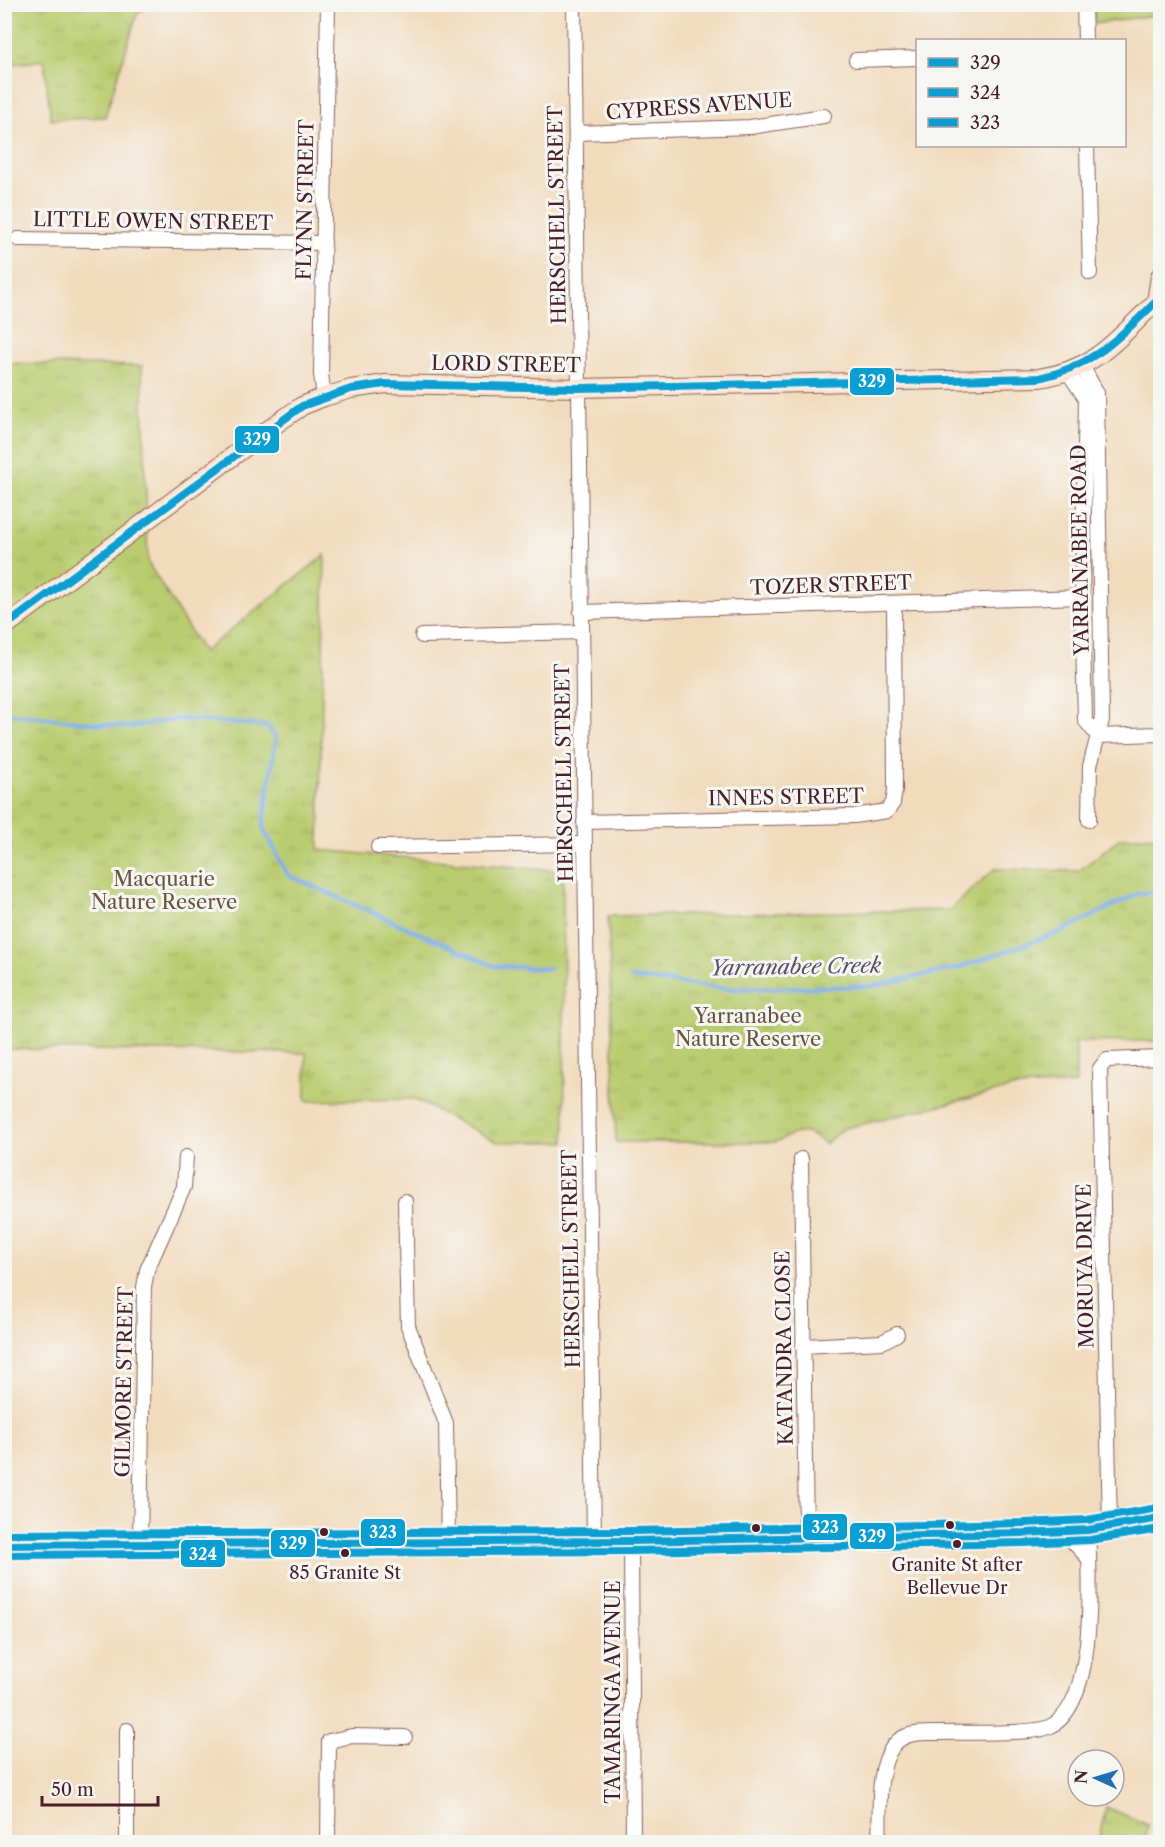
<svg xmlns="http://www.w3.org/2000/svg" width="1165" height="1847" font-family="'Libre Caslon Text',serif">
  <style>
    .grass { fill: url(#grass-tufts); stroke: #82764d; stroke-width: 1.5 }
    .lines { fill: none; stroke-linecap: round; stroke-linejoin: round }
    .stream { stroke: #7eade8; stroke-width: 4.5 }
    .street-casing { stroke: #85615e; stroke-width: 16 }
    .secondary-casing { stroke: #85615e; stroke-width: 20 }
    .street { stroke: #fff; stroke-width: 14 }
    .secondary { stroke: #fde4d0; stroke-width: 18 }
    .bus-1-casing { stroke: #f6f6f2; stroke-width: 12 }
    .bus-2-casing { stroke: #f6f6f2; stroke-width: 12 }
    .bus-3-casing { stroke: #f6f6f2; stroke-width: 12 }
    .bus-1 { stroke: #0b9ed2; stroke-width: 8 }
    .bus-2 { stroke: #0b9ed2; stroke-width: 8 }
    .bus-3 { stroke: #0b9ed2; stroke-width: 8 }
    .bus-dot { fill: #4a1f2b; stroke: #f6f6f2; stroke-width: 2 }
    .labels { text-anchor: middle; stroke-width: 6; stroke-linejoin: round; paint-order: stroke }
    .bus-label { font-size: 18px; fill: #4a1f2b; stroke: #f6f6f2 }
    .street-label { font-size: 20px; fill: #4a1f2b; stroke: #f6f6f2 }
    .park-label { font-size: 20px; fill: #6c533f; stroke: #f6f6f2 }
    .water-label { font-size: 21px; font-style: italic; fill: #5c516d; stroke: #f6f6f2 }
    .line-badge { stroke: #f6f6f2; stroke-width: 2 }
    .badge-label { font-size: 16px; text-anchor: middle; font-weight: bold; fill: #fff }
  </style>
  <defs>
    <pattern id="grass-tufts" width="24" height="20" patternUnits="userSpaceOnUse" patternTransform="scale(1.5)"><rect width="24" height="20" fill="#bacc6f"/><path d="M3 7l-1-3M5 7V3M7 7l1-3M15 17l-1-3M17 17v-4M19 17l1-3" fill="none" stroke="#a1af60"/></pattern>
  </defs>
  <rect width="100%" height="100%" fill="#f6f6f2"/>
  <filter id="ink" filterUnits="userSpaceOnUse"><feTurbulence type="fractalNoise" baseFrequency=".0167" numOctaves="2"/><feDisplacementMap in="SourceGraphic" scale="12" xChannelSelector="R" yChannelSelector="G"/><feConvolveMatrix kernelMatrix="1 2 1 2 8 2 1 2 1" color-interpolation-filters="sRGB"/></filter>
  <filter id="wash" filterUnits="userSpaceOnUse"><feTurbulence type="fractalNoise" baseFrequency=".008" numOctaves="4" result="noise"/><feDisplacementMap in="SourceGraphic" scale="24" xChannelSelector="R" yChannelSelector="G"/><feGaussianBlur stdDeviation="1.35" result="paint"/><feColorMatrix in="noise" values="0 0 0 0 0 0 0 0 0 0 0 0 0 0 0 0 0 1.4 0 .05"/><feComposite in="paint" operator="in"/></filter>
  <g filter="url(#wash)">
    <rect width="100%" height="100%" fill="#f2dbbd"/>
    <!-- grass -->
    <g class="grass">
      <polygon points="4,5 149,5 137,14 105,117 51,120 44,60 5,65"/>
      <polygon points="1094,5 1160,5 1160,14 1095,24"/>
      <polygon points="5,363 142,366 148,563 203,652 325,555 319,850 563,871 565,1142 497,1142 414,1099 306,1101 306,1053 5,1049"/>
      <path d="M 1160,836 L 1160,1041 L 1076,1042 L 1076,1084 L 1016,1087 L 842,1129 L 825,1144 C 803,1127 799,1131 776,1142 L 616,1142 L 608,916 L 949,910 L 995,869 L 1079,871 L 1120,838 Z"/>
      <polygon points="1106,1807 1148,1825 1144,1842 1098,1842"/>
    </g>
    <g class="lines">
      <!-- stream -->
      <g class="stream">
        <polyline points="4,713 128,727 179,719 268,726 276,738 263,828 288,875 494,966 550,969"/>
        <polyline points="631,978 731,989 872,986 958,968 1060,932 1137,894 1160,891"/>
      </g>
    </g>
  </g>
  <g filter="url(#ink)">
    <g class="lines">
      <!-- street casing -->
      <g class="street-casing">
        <g id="street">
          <polyline points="574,4 594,1540"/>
          <polyline points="1084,4 1085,40"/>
          <polyline points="856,60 918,58"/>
          <polyline points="576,133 750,127 824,116"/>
          <polyline points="1087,146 1090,273"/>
          <polyline points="18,239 324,243"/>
          <polyline points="1082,366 1097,393 1102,720 1090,766 1089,820"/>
          <polyline points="1068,372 1086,399 1082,597 1085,720 1098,736"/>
          <polyline points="324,397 321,374 328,4"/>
          <polyline points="581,612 1082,597"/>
          <polyline points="422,636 582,632"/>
          <polyline points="1098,736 1160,734"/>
          <polyline points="584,822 854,816 887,811 893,803 895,790 894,603"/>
          <polyline points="378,847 584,844"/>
          <polyline points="801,1159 806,1536"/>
          <polyline points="405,1201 408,1326 446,1423 448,1541"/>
          <polyline points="803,1346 882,1342 897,1334"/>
          <polyline points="1110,1527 1100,1068 1107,1060 1160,1058"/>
          <polyline points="1063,1531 1089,1559"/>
          <polyline points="631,1541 633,1842"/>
          <polyline points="140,1544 144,1287 147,1270 184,1187 186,1157"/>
          <polyline points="127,1842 127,1730"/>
          <polyline points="328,1842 329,1741 352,1736 405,1737"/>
          <path d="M 879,1842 C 881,1813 875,1769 894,1745 C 904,1732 922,1733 936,1733 C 960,1732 1031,1735 1049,1727 C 1098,1705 1090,1574 1088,1530"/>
        </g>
      </g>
      <!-- secondary casing -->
      <g class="secondary-casing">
        <g id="secondary">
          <polyline points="1156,302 1160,276"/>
          <path d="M 4,627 L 276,424 L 302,406 L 324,397 L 351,389 L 385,384 L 580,388 L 1039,378 C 1099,369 1119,336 1160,298"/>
          <polyline points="4,1545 631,1541 1024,1533 1088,1530 1160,1518"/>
        </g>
      </g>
      <!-- street -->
      <use href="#street" class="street"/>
      <!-- secondary -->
      <use href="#secondary" class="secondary"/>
      <!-- bus-1 casing -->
      <g class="bus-1-casing">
        <g id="bus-1">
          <path d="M 4,627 L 302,406 L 351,389 L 385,384 L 580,388 L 1039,378 C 1095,366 1120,336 1160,298"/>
          <polyline points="4,1545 631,1541 1024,1533 1088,1530 1160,1518"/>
        </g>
      </g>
      <!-- bus-2 casing -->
      <g class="bus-2-casing">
        <polyline id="bus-2" points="4,1555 631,1551 1024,1543 1090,1540 1160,1529"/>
      </g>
      <!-- bus-3 casing -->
      <g class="bus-3-casing">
        <polyline id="bus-3" points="4,1534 631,1531 1024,1523 1087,1520 1158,1508"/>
      </g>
      <!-- bus-1 -->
      <use href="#bus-1" class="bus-1"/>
      <!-- bus-2 -->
      <use href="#bus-2" class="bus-2"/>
      <!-- bus-3 -->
      <use href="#bus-3" class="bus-3"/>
    </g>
  </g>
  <!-- markers -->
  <g class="bus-dot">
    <circle cx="950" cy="1525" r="5"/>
    <circle cx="756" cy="1528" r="5"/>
    <circle cx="324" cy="1532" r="5"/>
    <circle cx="957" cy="1544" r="5"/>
    <circle cx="345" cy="1553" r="5"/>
  </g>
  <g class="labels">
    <!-- bus labels -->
    <g class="bus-label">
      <text x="957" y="1571">Granite St after<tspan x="957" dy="23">Bellevue Dr</tspan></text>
      <text x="345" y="1579">85 Granite St</text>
    </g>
    <!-- street labels -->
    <g class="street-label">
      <text transform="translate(699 106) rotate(-4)" y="7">CYPRESS AVENUE</text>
      <text transform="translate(305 200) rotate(-89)" y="7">FLYNN STREET</text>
      <text transform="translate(557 215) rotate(-91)" y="7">HERSCHELL STREET</text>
      <text transform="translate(153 221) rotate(1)" y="7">LITTLE OWEN STREET</text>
      <text transform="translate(506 364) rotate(1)" y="7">LORD STREET</text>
      <text transform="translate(1080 550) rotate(-91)" y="7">YARRANABEE ROAD</text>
      <text transform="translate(831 585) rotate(-2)" y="7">TOZER STREET</text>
      <text transform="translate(564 773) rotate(-91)" y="7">HERSCHELL STREET</text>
      <text transform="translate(786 797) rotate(-1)" y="7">INNES STREET</text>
      <text transform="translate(571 1259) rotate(-91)" y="7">HERSCHELL STREET</text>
      <text transform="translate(1085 1266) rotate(-91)" y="7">MORUYA DRIVE</text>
      <text transform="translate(784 1348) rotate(-91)" y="7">KATANDRA CLOSE</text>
      <text transform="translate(124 1382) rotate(-89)" y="7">GILMORE STREET</text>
      <text transform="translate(613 1692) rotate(-90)" y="7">TAMARINGA AVENUE</text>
    </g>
    <!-- park labels -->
    <g class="park-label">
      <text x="164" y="886">Macquarie<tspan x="164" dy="23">Nature Reserve</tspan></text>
      <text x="748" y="1023">Yarranabee<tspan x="748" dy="23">Nature Reserve</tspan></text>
    </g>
    <!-- water labels -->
    <g class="water-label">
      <text transform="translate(796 967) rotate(-1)" y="7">Yarranabee Creek</text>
    </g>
  </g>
  <g class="line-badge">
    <rect x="849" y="367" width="46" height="29" rx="6" fill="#0b9ed2"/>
    <rect x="234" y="425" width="46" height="29" rx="6" fill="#0b9ed2"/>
    <rect x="802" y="1513" width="46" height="28" rx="6" fill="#0b9ed2"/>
    <rect x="360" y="1518" width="46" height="29" rx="6" fill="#0b9ed2"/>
    <rect x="849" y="1522" width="46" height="28" rx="6" fill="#0b9ed2"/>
    <rect x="270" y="1529" width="46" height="29" rx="6" fill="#0b9ed2"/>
    <rect x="180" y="1539" width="46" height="29" rx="6" fill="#0b9ed2"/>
  </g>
  <g class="badge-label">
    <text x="872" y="387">329</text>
    <text x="257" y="445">329</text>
    <text x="825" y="1533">323</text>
    <text x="383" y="1538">323</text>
    <text x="872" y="1542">329</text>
    <text x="293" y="1549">329</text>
    <text x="203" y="1560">324</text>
  </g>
  <!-- margin -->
  <rect width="1165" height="1847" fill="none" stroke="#f6f6f2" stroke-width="24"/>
  <!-- legend -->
  <rect x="916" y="39" width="210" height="108" fill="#f6f6f2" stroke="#b1a0a2" stroke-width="1.5"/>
  <rect x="928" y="58" width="30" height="9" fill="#0b9ed2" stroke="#b1a0a2" stroke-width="1.5"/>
  <text x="970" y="69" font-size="18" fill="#4a1f2b">329</text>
  <rect x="928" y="88" width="30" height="9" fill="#0b9ed2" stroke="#b1a0a2" stroke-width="1.5"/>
  <text x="970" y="99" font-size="18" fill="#4a1f2b">324</text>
  <rect x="928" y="118" width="30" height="9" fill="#0b9ed2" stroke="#b1a0a2" stroke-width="1.5"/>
  <text x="970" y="129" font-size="18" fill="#4a1f2b">323</text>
  <!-- north arrow -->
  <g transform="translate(1096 1778) rotate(274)"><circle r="28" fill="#f6f6f2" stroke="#b1a0a2" stroke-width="1.5"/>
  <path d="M0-4.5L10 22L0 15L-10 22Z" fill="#1f6fb2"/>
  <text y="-9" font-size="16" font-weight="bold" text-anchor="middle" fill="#4a1f2b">N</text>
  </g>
  <!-- scale -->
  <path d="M42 1796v9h116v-9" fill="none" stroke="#4a1f2b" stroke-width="3"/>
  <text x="51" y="1796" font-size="18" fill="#4a1f2b" stroke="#f6f6f2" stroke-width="4.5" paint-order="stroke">50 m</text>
</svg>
